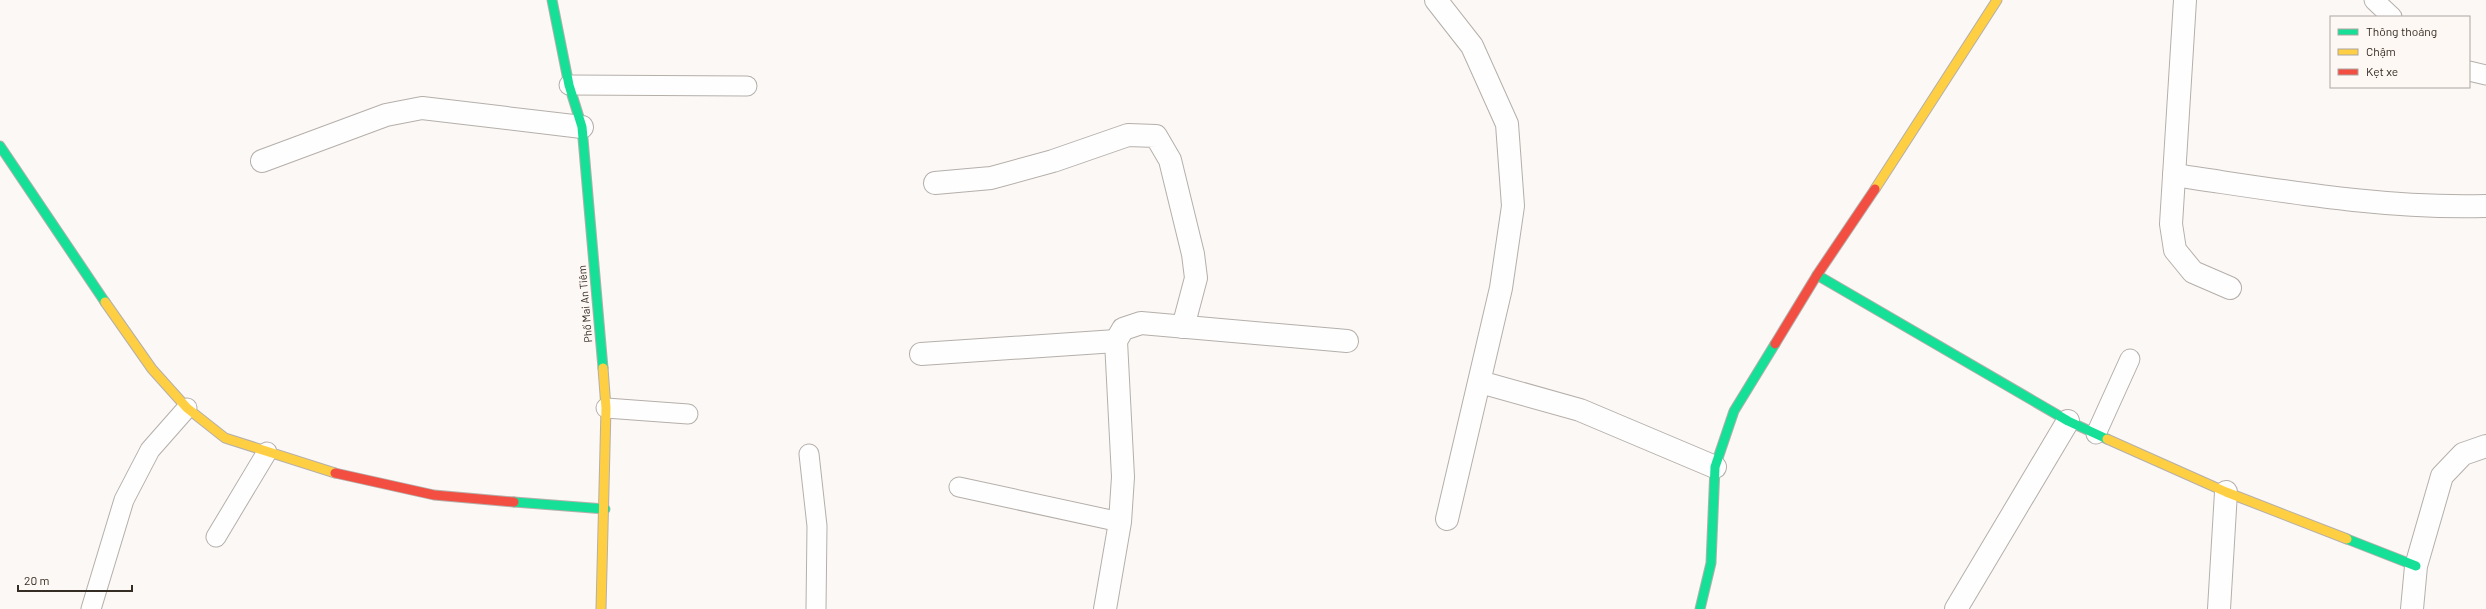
<svg xmlns="http://www.w3.org/2000/svg" width="2486" height="609" font-family="Barlow,sans-serif">
  <style>
    .lines { fill: none; stroke-linecap: round; stroke-linejoin: round }
    .lane-casing { stroke: #b5afaa; stroke-width: 21 }
    .street-casing { stroke: #b5afaa; stroke-width: 24 }
    .fast-casing { stroke: #b5afaa; stroke-width: 11 }
    .slow-casing { stroke: #b5afaa; stroke-width: 11 }
    .jam-casing { stroke: #b5afaa; stroke-width: 11 }
    .lane { stroke: #fefefe; stroke-width: 19 }
    .street { stroke: #fefefe; stroke-width: 22 }
    .fast { stroke: #16e098; stroke-width: 9 }
    .slow { stroke: #ffcf43; stroke-width: 9 }
    .jam { stroke: #f24e42; stroke-width: 9 }
    .labels { text-anchor: middle; stroke-width: 3.5; stroke-linejoin: round; paint-order: stroke }
    .street-label { font-size: 11px; fill: #352c24; stroke: #fdf8f4 }
  </style>
  <rect width="100%" height="100%" fill="#fbf8f6"/>
  <g class="lines">
    <!-- lane casing -->
    <g class="lane-casing">
      <g id="lane">
        <polyline points="2374,0 2392,17"/>
        <polyline points="2469,71 2486,75"/>
        <polyline points="569,85 747,86"/>
        <polyline points="606,408 688,414"/>
        <polyline points="2096,434 2130,359"/>
        <polyline points="809,454 817,526 816,609"/>
        <polyline points="959,487 1120,522"/>
        <polyline points="216,537 267,452"/>
        <polyline points="91,609 124,500 150,450 187,408"/>
      </g>
    </g>
    <!-- street casing -->
    <g class="street-casing">
      <g id="street">
        <polyline points="1436,0 1472,46 1507,124 1513,206 1501,288 1447,519"/>
        <polyline points="2185,0 2171,224 2175,250 2193,272 2230,288"/>
        <polyline points="262,161 386,115 422,108 582,127"/>
        <path d="M 2174,175 C 2278,190 2381,209 2486,206"/>
        <polyline points="935,183 991,178 1053,161 1128,135 1156,136 1170,160 1193,254 1196,278 1183,327"/>
        <polyline points="921,354 1116,341"/>
        <polyline points="1480,382 1580,410 1715,467"/>
        <polyline points="1105,609 1120,522 1123,477 1116,341 1123,329 1141,323 1347,341"/>
        <polyline points="1956,609 2068,421"/>
        <polyline points="2219,609 2226,492"/>
        <polyline points="2412,609 2416,566 2442,476 2463,454 2486,446"/>
      </g>
    </g>
    <!-- fast casing -->
    <g class="fast-casing">
      <g id="fast">
        <polyline points="552,0 569,85 582,127 603,368"/>
        <polyline points="0,146 105,302"/>
        <polyline points="1817,275 2068,421 2107,439"/>
        <polyline points="514,502 605,509"/>
        <polyline points="2347,539 2416,566"/>
        <polyline points="1700,609 1711,563 1715,467 1734,411 1775,344"/>
      </g>
    </g>
    <!-- slow casing -->
    <g class="slow-casing">
      <g id="slow">
        <polyline points="1875,189 1997,0"/>
        <polyline points="105,302 152,369 187,408 225,438 335,473"/>
        <polyline points="2107,439 2226,492 2347,539"/>
        <polyline points="601,609 606,408 603,368"/>
      </g>
    </g>
    <!-- jam casing -->
    <g class="jam-casing">
      <g id="jam">
        <polyline points="1775,344 1817,275 1875,189"/>
        <polyline points="335,473 434,495 514,502"/>
      </g>
    </g>
    <!-- lane -->
    <use href="#lane" class="lane"/>
    <!-- street -->
    <use href="#street" class="street"/>
    <!-- fast -->
    <use href="#fast" class="fast"/>
    <!-- slow -->
    <use href="#slow" class="slow"/>
    <!-- jam -->
    <use href="#jam" class="jam"/>
  </g>
  <g class="labels">
    <!-- street labels -->
    <g class="street-label">
      <text transform="translate(585 304) rotate(-95)" y="4">Phố Mai An Tiêm</text>
    </g>
  </g>
  <!-- legend -->
  <rect x="2330" y="16" width="140" height="72" fill="#fdf8f4" stroke="#ada6a1"/>
  <rect x="2338" y="29" width="20" height="6" fill="#16e098" stroke="#ada6a1"/>
  <text x="2366" y="36" font-size="12" fill="#352c24">Thông thoáng</text>
  <rect x="2338" y="49" width="20" height="6" fill="#ffcf43" stroke="#ada6a1"/>
  <text x="2366" y="56" font-size="12" fill="#352c24">Chậm</text>
  <rect x="2338" y="69" width="20" height="6" fill="#f24e42" stroke="#ada6a1"/>
  <text x="2366" y="76" font-size="12" fill="#352c24">Kẹt xe</text>
  <!-- scale -->
  <path d="M18 585v6h114v-6" fill="none" stroke="#352c24" stroke-width="2"/>
  <text x="24" y="585" font-size="12" fill="#352c24" stroke="#fdf8f4" stroke-width="3" paint-order="stroke">20 m</text>
</svg>
